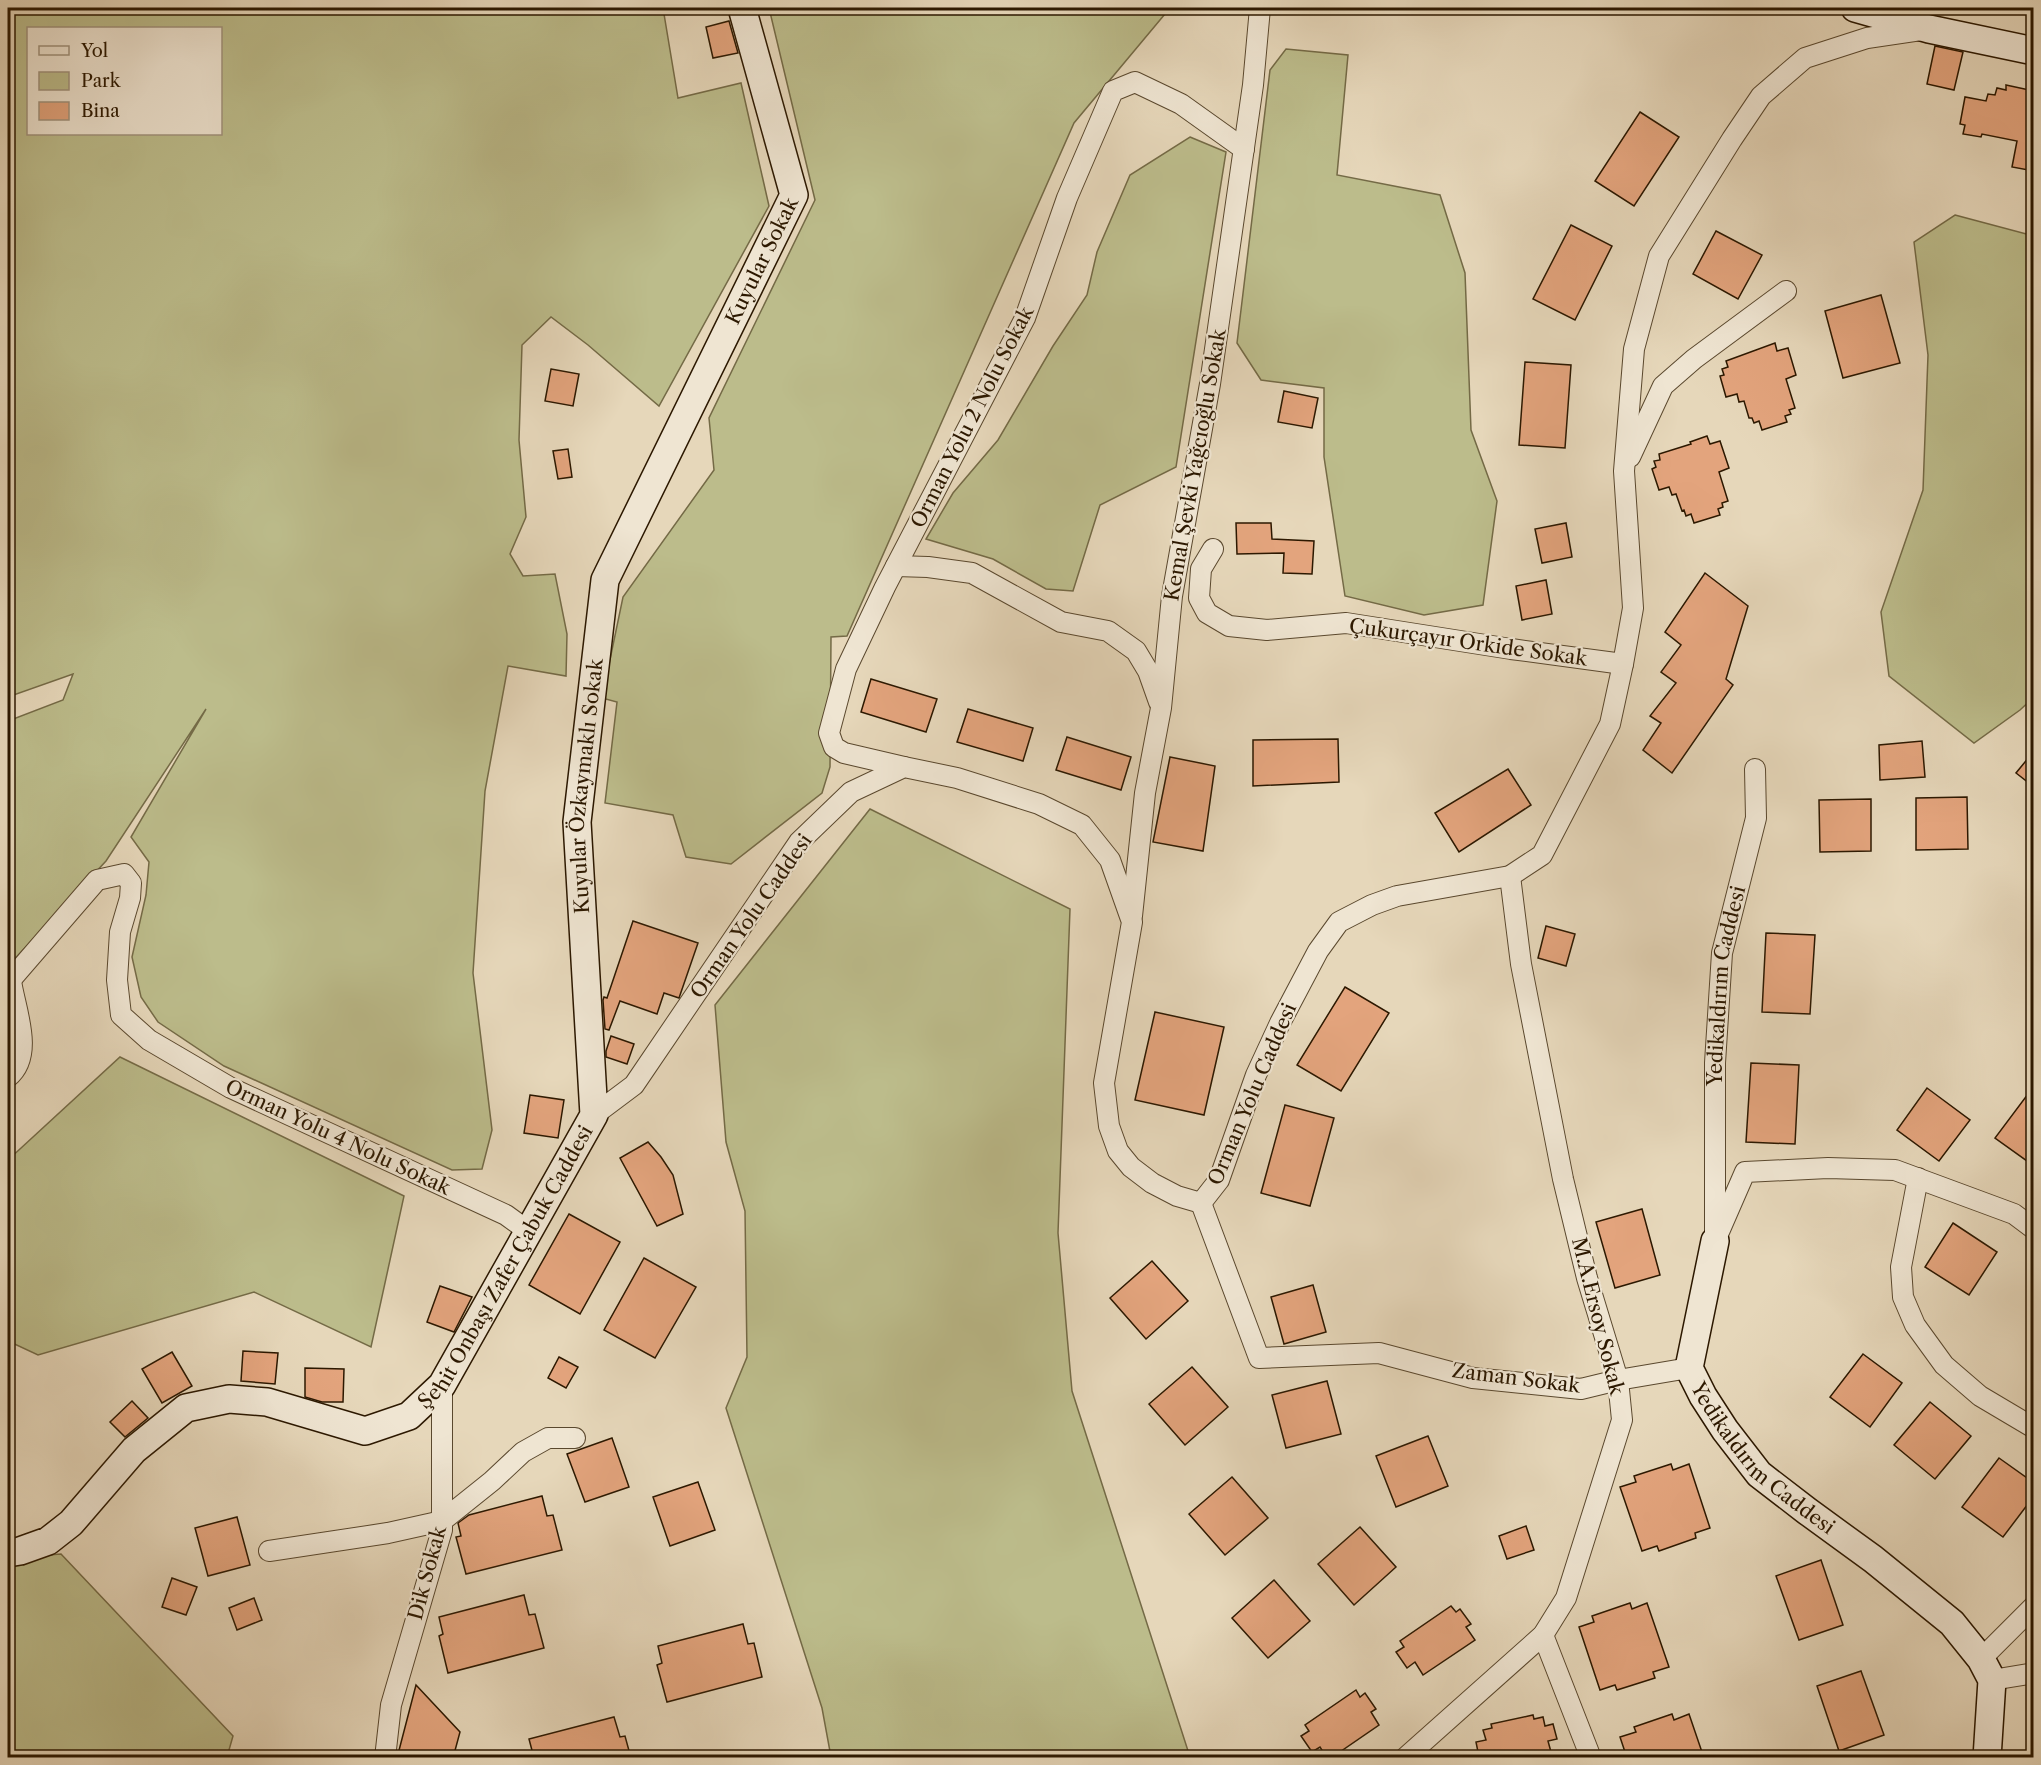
<svg xmlns="http://www.w3.org/2000/svg" width="2041" height="1765" font-family="'Libre Caslon Text',serif">
  <style>
    .green { fill: #bcbc8b; stroke: #746a46; stroke-width: 1.5; fill-rule: evenodd }
    .building { fill: #e3a47d; stroke: #2c1800; stroke-width: 1.5 }
    .lines { fill: none; stroke-linecap: round; stroke-linejoin: round }
    .street-casing { stroke: #5a482e; stroke-width: 22 }
    .secondary-casing { stroke: #2c1800; stroke-width: 30 }
    .street { stroke: #efe5d2; stroke-width: 20 }
    .secondary { stroke: #efe5d2; stroke-width: 27 }
    .labels { text-anchor: middle; stroke-width: 4.5; stroke-linejoin: round; paint-order: stroke }
    .street-label { font-size: 20px; fill: #2c1800; stroke: #efe5d2 }
  </style>
  <rect width="100%" height="100%" fill="#e6d7ba"/>
  <filter id="stains"><feTurbulence type="fractalNoise" baseFrequency=".00333" numOctaves="4"/><feColorMatrix values="0 0 0 0 .2 0 0 0 0 .09 0 0 0 0 .02 0 0 0 .5 -.17"/></filter>
  <radialGradient id="worn" r=".72"><stop offset=".6" stop-color="#630" stop-opacity="0"/><stop offset="1" stop-color="#630" stop-opacity=".3"/></radialGradient>
  <!-- green -->
  <g class="green">
    <path d="M 8,8 L 663,8 L 678,98 L 741,83 L 769,206 L 659,406 L 588,345 L 551,317 L 522,345 L 519,440 L 526,517 L 510,554 L 523,576 L 555,574 L 567,634 L 566,676 L 508,666 L 485,791 L 473,973 L 492,1130 L 482,1169 L 452,1170 L 224,1066 L 158,1022 L 141,997 L 132,957 L 146,895 L 149,862 L 131,837 L 206,709 L 106,861 L 8,966 L 8,721 L 63,700 L 73,674 L 8,697 ZM 28,28 L 220,28 L 220,134 L 28,134 Z"/>
    <polygon points="769,8 1170,8 1074,123 847,636 831,637 830,767 822,793 731,864 686,857 673,815 605,803 617,702 602,698 623,597 714,470 709,418 815,200"/>
    <polygon points="1286,49 1348,55 1337,175 1440,195 1465,273 1471,430 1497,501 1483,605 1424,615 1345,596 1324,457 1324,388 1261,380 1237,343 1270,70"/>
    <polygon points="1190,137 1226,152 1176,467 1100,505 1073,591 1046,589 993,559 926,539 953,493 998,440 1053,346 1087,295 1097,252 1130,175"/>
    <polygon points="1955,215 2034,236 2033,698 2020,710 1974,743 1889,676 1881,612 1923,490 1928,355 1914,242"/>
    <polygon points="870,809 1070,909 1058,1233 1072,1391 1190,1757 831,1757 822,1708 726,1408 747,1357 745,1211 726,1142 715,1005"/>
    <polygon points="120,1057 404,1196 371,1347 254,1292 38,1355 8,1341 8,1160"/>
    <polygon points="61,1554 233,1736 227,1757 8,1758 8,1558"/>
  </g>
  <!-- building -->
  <g class="building">
    <polygon points="729,21 738,53 713,58 706,27"/>
    <polygon points="1935,46 1963,52 1954,90 1927,84"/>
    <polygon points="2006,85 2034,91 2034,171 2012,167 2017,141 1982,134 1981,137 1963,134 1965,125 1960,124 1965,97 1986,101 1988,94 1995,95 1997,88 2006,90"/>
    <polygon points="1640,112 1679,137 1634,206 1595,181"/>
    <polygon points="1571,225 1612,246 1575,320 1533,299"/>
    <polygon points="1716,231 1762,255 1738,299 1693,274"/>
    <polygon points="1881,295 1900,363 1843,378 1825,311"/>
    <polygon points="1775,343 1777,351 1788,348 1796,375 1786,379 1795,408 1789,410 1791,414 1785,416 1787,422 1762,430 1759,421 1754,423 1752,418 1749,418 1744,401 1739,402 1737,394 1726,397 1720,376 1724,375 1722,369 1728,367 1726,361"/>
    <polygon points="1525,362 1571,365 1565,448 1519,445"/>
    <polygon points="551,369 579,374 573,406 545,401"/>
    <polygon points="1284,391 1318,398 1312,428 1278,422"/>
    <polygon points="1707,436 1710,444 1720,441 1729,468 1719,472 1728,501 1722,503 1723,507 1718,509 1720,515 1694,523 1691,514 1686,516 1684,510 1682,511 1676,494 1672,495 1669,487 1659,490 1652,469 1656,467 1654,461 1660,460 1659,454 1691,444 1690,442"/>
    <polygon points="568,449 572,477 558,479 553,451"/>
    <polygon points="1236,523 1271,523 1272,539 1314,541 1312,574 1283,573 1284,553 1237,554"/>
    <polygon points="1566,523 1572,557 1542,563 1535,529"/>
    <polygon points="1705,573 1748,606 1726,679 1733,685 1672,773 1643,750 1661,723 1650,716 1676,683 1661,672 1681,645 1665,632"/>
    <polygon points="1546,580 1552,614 1522,620 1516,586"/>
    <polygon points="871,679 937,699 926,732 861,712"/>
    <polygon points="968,709 1033,728 1023,761 957,742"/>
    <polygon points="1067,737 1131,757 1121,790 1056,770"/>
    <polygon points="1338,739 1339,782 1253,786 1253,740"/>
    <polygon points="1922,741 1925,777 1880,780 1879,745"/>
    <polygon points="2034,751 2034,787 2016,773"/>
    <polygon points="1170,757 1215,766 1203,851 1153,842"/>
    <polygon points="1508,769 1531,805 1459,852 1435,813"/>
    <polygon points="1967,797 1968,849 1916,850 1916,798"/>
    <polygon points="1871,799 1871,851 1820,852 1819,800"/>
    <polygon points="633,921 698,943 679,998 664,993 657,1014 620,1001 609,1030 605,1029 603,1000 604,997 607,998"/>
    <polygon points="1546,926 1575,934 1566,966 1538,958"/>
    <polygon points="1766,933 1815,935 1810,1014 1762,1012"/>
    <polygon points="1345,987 1389,1013 1341,1091 1297,1065"/>
    <polygon points="1155,1012 1224,1027 1204,1115 1135,1100"/>
    <polygon points="611,1036 634,1044 627,1064 606,1057 606,1051"/>
    <polygon points="1751,1063 1799,1065 1795,1144 1746,1142"/>
    <polygon points="2034,1086 2034,1166 1995,1138"/>
    <polygon points="1927,1088 1970,1120 1939,1161 1897,1130"/>
    <polygon points="530,1095 564,1100 558,1138 524,1133"/>
    <polygon points="1285,1105 1334,1118 1310,1206 1261,1193"/>
    <polygon points="648,1142 661,1157 673,1175 683,1214 657,1226 620,1158"/>
    <polygon points="1642,1209 1660,1275 1615,1288 1596,1222"/>
    <polygon points="569,1214 620,1242 580,1314 529,1285"/>
    <polygon points="1953,1223 1997,1252 1969,1295 1925,1267"/>
    <polygon points="644,1258 696,1287 655,1358 604,1330"/>
    <polygon points="1152,1261 1188,1301 1146,1339 1110,1298"/>
    <polygon points="1313,1285 1326,1332 1284,1344 1271,1297"/>
    <polygon points="440,1286 472,1297 454,1332 427,1322"/>
    <polygon points="243,1351 278,1353 275,1384 241,1381"/>
    <polygon points="172,1352 192,1386 162,1403 142,1369"/>
    <polygon points="1863,1354 1902,1383 1870,1427 1830,1397"/>
    <polygon points="559,1357 578,1367 566,1388 548,1378"/>
    <polygon points="1192,1367 1228,1407 1185,1445 1149,1404"/>
    <polygon points="305,1368 344,1369 343,1402 322,1402 305,1397"/>
    <polygon points="1327,1381 1341,1434 1286,1448 1272,1395"/>
    <polygon points="132,1401 148,1418 125,1437 110,1422"/>
    <polygon points="1930,1402 1971,1436 1935,1479 1894,1445"/>
    <polygon points="1428,1436 1448,1486 1396,1507 1376,1456"/>
    <polygon points="612,1438 629,1487 585,1502 567,1454"/>
    <polygon points="1999,1458 2034,1483 2034,1496 2003,1537 1962,1507"/>
    <polygon points="1671,1464 1673,1470 1689,1464 1710,1528 1695,1533 1696,1538 1659,1551 1657,1546 1642,1551 1620,1487 1636,1482 1634,1476"/>
    <polygon points="1232,1477 1268,1518 1225,1555 1189,1514"/>
    <polygon points="698,1482 715,1530 670,1546 653,1497"/>
    <polygon points="542,1496 547,1516 553,1515 562,1550 466,1574 456,1537 461,1536 458,1523 469,1515"/>
    <polygon points="237,1517 250,1565 208,1576 195,1528"/>
    <polygon points="1526,1526 1534,1550 1507,1559 1499,1536"/>
    <polygon points="1360,1527 1396,1567 1354,1605 1318,1564"/>
    <polygon points="1821,1560 1843,1625 1799,1640 1776,1576"/>
    <polygon points="172,1578 197,1587 186,1615 162,1607"/>
    <polygon points="1274,1580 1310,1621 1268,1658 1232,1618"/>
    <polygon points="524,1595 529,1615 535,1614 544,1648 448,1673 439,1636 443,1634 439,1617"/>
    <polygon points="254,1598 262,1620 237,1630 229,1608"/>
    <polygon points="1630,1603 1632,1609 1647,1603 1669,1667 1653,1672 1655,1678 1617,1690 1615,1685 1600,1690 1579,1627 1594,1622 1592,1616"/>
    <polygon points="1451,1606 1456,1612 1460,1609 1471,1624 1466,1627 1475,1640 1423,1675 1415,1662 1407,1668 1396,1652 1404,1647 1400,1641"/>
    <polygon points="743,1624 748,1644 754,1643 762,1677 667,1702 657,1665 662,1663 658,1646"/>
    <polygon points="1861,1671 1884,1735 1839,1751 1817,1686"/>
    <polygon points="416,1685 460,1732 453,1758 397,1758"/>
    <polygon points="1356,1690 1360,1697 1365,1693 1376,1709 1371,1712 1379,1725 1331,1758 1327,1758 1320,1747 1312,1752 1301,1736 1309,1731 1305,1725"/>
    <polygon points="1672,1714 1674,1720 1689,1714 1704,1758 1627,1758 1620,1737 1636,1732 1634,1727"/>
    <polygon points="1533,1715 1534,1719 1543,1717 1545,1726 1553,1724 1557,1739 1548,1741 1551,1752 1526,1757 1479,1757 1476,1742 1486,1740 1483,1730 1492,1728 1491,1724"/>
    <polygon points="614,1717 620,1737 625,1736 631,1758 534,1758 529,1739"/>
  </g>
  <g class="lines">
    <!-- street casing -->
    <g class="street-casing">
      <g id="street">
        <polyline points="1630,457 1663,386 1694,359 1786,291"/>
        <polyline points="1213,549 1201,569 1199,598 1207,613 1229,626 1267,630 1346,623 1511,649 1623,664"/>
        <polyline points="896,566 928,567 972,573 1061,622 1108,631 1136,651 1148,671 1159,702"/>
        <polyline points="904,767 844,753 834,747 829,733 846,669 885,587 1025,318 1067,198 1113,91 1135,82 1181,104 1244,149"/>
        <polyline points="1132,916 1145,793 1161,708 1172,596 1210,384 1253,85 1260,8"/>
        <polyline points="8,983 97,880 124,874 131,883 130,898 120,932 117,980 121,1015 149,1040 231,1088 506,1215 528,1231"/>
        <path d="M 8,1077 C 35,1055 15,1009 11,981"/>
        <polyline points="594,1115 634,1085 799,842 851,792 904,767 957,778 1039,804 1082,825 1110,860 1132,922 1104,1083 1109,1126 1118,1151 1131,1167 1152,1183 1177,1196 1201,1203"/>
        <polyline points="1918,1178 1901,1267 1903,1297 1915,1325 1944,1365 1980,1396 2034,1428"/>
        <polyline points="1201,1203 1219,1180 1256,1075 1280,1023 1318,951 1339,922 1372,905 1397,896 1510,876 1542,855 1610,724 1623,664 1633,608 1624,471 1634,349 1659,256 1732,139 1761,96 1805,58 1867,38 1921,30"/>
        <polyline points="1201,1203 1259,1358 1379,1353 1473,1378 1581,1389 1618,1380 1689,1368"/>
        <polyline points="1718,1234 1745,1172 1828,1168 1895,1170 2014,1214 2034,1229"/>
        <path id="s1" d="M 1715,1241 L 1715,1063 L 1722,953 L 1756,818 L 1755,769"/>
        <polyline points="269,1551 388,1533 442,1521 492,1481 523,1452 548,1438 575,1438"/>
        <polyline points="1543,1635 1591,1758"/>
        <polyline points="1981,1659 2034,1606"/>
        <polyline points="1992,1680 2034,1673"/>
        <polyline points="385,1758 391,1705 442,1530 442,1385"/>
        <polyline points="1405,1758 1543,1635 1566,1598 1622,1420 1618,1380 1587,1278 1563,1179 1521,964 1510,876"/>
      </g>
    </g>
    <!-- secondary casing -->
    <g class="secondary-casing">
      <g id="secondary">
        <polyline points="1855,8 1929,29 2034,51"/>
        <path id="s2" d="M 1715,1241 L 1689,1368 L 1703,1396 L 1725,1430 L 1759,1474 L 1807,1511 L 1873,1559 L 1952,1623 L 1981,1659 L 1992,1680 L 1987,1758"/>
        <path id="s3" d="M 8,1553 L 20,1551 L 48,1541 L 71,1523 L 134,1450 L 186,1408 L 229,1399 L 267,1402 L 365,1431 L 409,1416 L 442,1385 L 594,1115 L 577,822 L 605,580 L 794,195 L 742,8"/>
      </g>
    </g>
    <!-- street -->
    <use href="#street" class="street"/>
    <!-- secondary -->
    <use href="#secondary" class="secondary"/>
  </g>
  <g class="labels">
    <!-- street labels -->
    <g class="street-label">
      <text dy="7" stroke="none"><textPath href="#s3" startOffset="1713">Kuyular Sokak</textPath></text>
      <text transform="translate(972 417) rotate(-63)" y="7">Orman Yolu 2 Nolu Sokak</text>
      <text transform="translate(1195 465) rotate(-80)" y="7">Kemal Şevki Yağcıoğlu Sokak</text>
      <text transform="translate(1468 642) rotate(8)" y="7">Çukurçayır Orkide Sokak</text>
      <text dy="7" stroke="none"><textPath href="#s3" startOffset="1150">Kuyular Özkaymaklı Sokak</textPath></text>
      <text transform="translate(751 916) rotate(-55)" y="7">Orman Yolu Caddesi</text>
      <text dy="7" stroke="none"><textPath href="#s1" startOffset="256">Yedikaldırım Caddesi</textPath></text>
      <text transform="translate(1252 1094) rotate(-67)" y="7">Orman Yolu Caddesi</text>
      <text transform="translate(338 1137) rotate(25)" y="7">Orman Yolu 4 Nolu Sokak</text>
      <text dy="7" stroke="none"><textPath href="#s3" startOffset="644">Şehit Onbaşı Zafer Çabuk Caddesi</textPath></text>
      <text transform="translate(1598 1316) rotate(76)" y="7">M.A.Ersoy Sokak</text>
      <text transform="translate(1516 1378) rotate(7)" y="7">Zaman Sokak</text>
      <text dy="7" stroke="none"><textPath href="#s2" startOffset="248">Yedikaldırım Caddesi</textPath></text>
      <text transform="translate(427 1573) rotate(-75)" y="7">Dik Sokak</text>
    </g>
  </g>
  <!-- margin -->
  <rect width="2041" height="1765" fill="none" stroke="#e6d7ba" stroke-width="30"/>
  <rect x="9" y="9" width="2023" height="1747" fill="none" stroke="#2c1800" stroke-width="3"/>
  <rect x="15" y="15" width="2011" height="1735" fill="none" stroke="#2c1800" stroke-width="1.5"/>
  <!-- legend -->
  <rect x="27" y="27" width="195" height="108" fill="#efe5d2" stroke="#a1937e" stroke-width="1.5"/>
  <rect x="39" y="46" width="30" height="9" fill="#efe5d2" stroke="#a1937e" stroke-width="1.5"/>
  <text x="81" y="57" font-size="18" fill="#2c1800">Yol</text>
  <rect x="39" y="72" width="30" height="18" fill="#bcbc8b" stroke="#a1937e" stroke-width="1.5"/>
  <text x="81" y="87" font-size="18" fill="#2c1800">Park</text>
  <rect x="39" y="102" width="30" height="18" fill="#e3a47d" stroke="#a1937e" stroke-width="1.5"/>
  <text x="81" y="117" font-size="18" fill="#2c1800">Bina</text>
  <rect width="100%" height="100%" filter="url(#stains)"/>
  <rect width="100%" height="100%" fill="url(#worn)"/>
</svg>
